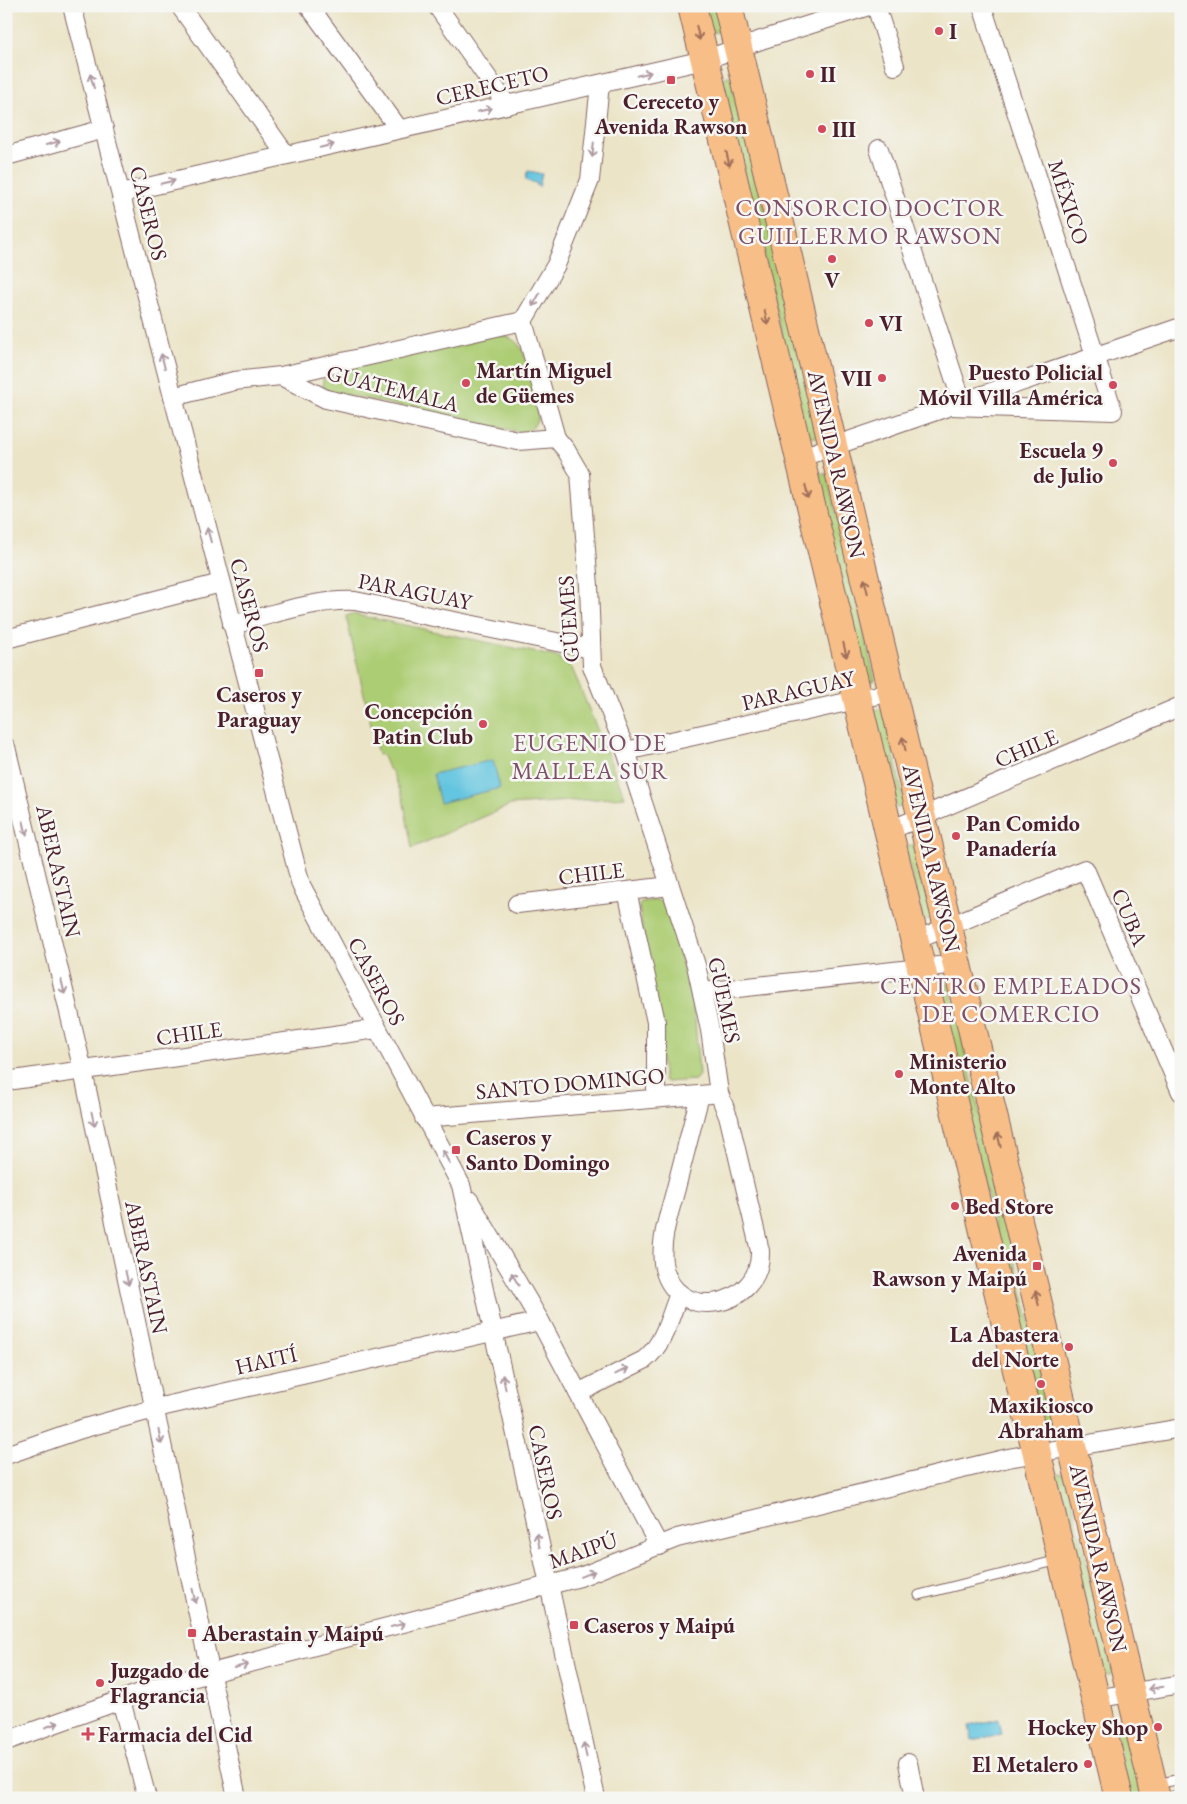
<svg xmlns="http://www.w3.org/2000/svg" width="1187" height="1804" font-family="'EB Garamond',serif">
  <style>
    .green { fill: #adcd75; stroke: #7c7650 }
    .water { fill: #61c4df; stroke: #567285 }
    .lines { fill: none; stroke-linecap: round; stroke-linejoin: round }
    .lane-casing { stroke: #826462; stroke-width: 11 }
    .street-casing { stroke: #826462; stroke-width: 20 }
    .primary-casing { stroke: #826462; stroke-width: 30 }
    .lane { stroke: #fff; stroke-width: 9 }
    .street { stroke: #fff; stroke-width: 18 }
    .primary { stroke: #f7be88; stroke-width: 28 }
    .oneway { stroke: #a06e5a }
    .oneway2 { stroke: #ae9aa0 }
    .poi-dot { fill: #d1495b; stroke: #f6f6f2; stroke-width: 2 }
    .labels { text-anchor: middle; stroke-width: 5; stroke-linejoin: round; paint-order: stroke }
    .poi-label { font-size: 22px; font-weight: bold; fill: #4a1f2b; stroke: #f6f6f2; text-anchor: start }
    .street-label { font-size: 22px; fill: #4a1f2b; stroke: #f6f6f2 }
    .neighbourhood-label { font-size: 24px; letter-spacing: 1px; fill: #7d4f68; stroke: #f6f6f2 }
  </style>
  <rect width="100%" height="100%" fill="#f6f6f2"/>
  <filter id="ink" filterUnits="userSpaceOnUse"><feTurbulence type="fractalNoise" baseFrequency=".02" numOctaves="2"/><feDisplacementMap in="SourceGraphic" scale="10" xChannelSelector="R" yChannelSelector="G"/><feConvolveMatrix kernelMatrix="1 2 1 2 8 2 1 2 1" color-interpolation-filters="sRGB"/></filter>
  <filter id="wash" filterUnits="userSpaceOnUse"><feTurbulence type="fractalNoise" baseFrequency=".0096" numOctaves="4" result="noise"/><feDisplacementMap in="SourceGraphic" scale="20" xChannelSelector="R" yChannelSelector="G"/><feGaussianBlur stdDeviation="1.12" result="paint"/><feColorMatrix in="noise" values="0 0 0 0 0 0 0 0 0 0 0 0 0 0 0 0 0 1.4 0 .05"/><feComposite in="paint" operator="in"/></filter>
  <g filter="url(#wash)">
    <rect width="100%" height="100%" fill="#ebe4c7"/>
    <!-- green -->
    <g class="green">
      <polygon points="702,6 718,6 721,31 711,33"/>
      <polygon points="726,76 733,77 820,434 816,437 806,437 722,79"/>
      <path d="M 499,334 C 507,336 515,340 520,346 C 526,354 539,405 538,415 C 537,424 531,430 524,433 L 325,390 C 321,384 322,378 328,373 Z"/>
      <polygon points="823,473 827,474 875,680 868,683 863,681 816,476"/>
      <polygon points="352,614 557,657 572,668 625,797 511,805 412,848 403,798 392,771 388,768 382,754 378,755 346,616"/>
      <polygon points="877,709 884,710 905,806 896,808 873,711"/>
      <polygon points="914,844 918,846 934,916 930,919 923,920 905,847"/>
      <polygon points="658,900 664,904 679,949 695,1019 699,1075 695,1080 667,1082 664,1080 639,905 641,902"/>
      <polygon points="944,983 949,984 1056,1433 1054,1435 1045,1433 937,987"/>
      <polygon points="1059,1474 1066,1474 1113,1674 1103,1676 1055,1476"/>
      <polygon points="1118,1719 1125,1720 1147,1798 1128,1798 1114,1722"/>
    </g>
    <!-- water -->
    <g class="water">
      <polygon points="529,171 542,174 539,187 537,186 536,183 526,180 527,172"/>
      <polygon points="493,760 500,788 440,803 433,774"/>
      <polygon points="999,1719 1002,1734 972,1740 969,1726"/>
    </g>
  </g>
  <g filter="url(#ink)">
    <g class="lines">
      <!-- lane casing -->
      <g class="lane-casing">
        <g id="lane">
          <polyline points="919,1595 1059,1560"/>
          <polyline points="1156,1784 1181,1779"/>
          <polyline points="1164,1798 1181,1794"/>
        </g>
      </g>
      <!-- street casing -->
      <g class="street-casing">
        <g id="street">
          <polyline points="72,6 173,397 301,885 461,1185 596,1798"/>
          <polyline points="180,6 286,155"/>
          <polyline points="309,6 399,129"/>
          <polyline points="437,6 507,105"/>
          <polyline points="876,6 895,66"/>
          <path d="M 600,84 L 590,180 L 556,265 L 523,321 L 556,438 L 566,450 L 580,474 L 589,586 L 592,666 L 626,751 L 696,965 L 710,1030 L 719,1093 L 729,1119 L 760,1251 C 762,1309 673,1326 663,1263 C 660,1237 670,1212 676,1188 C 684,1157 692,1126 700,1095"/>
          <polyline points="879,149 962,402"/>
          <polyline points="6,156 104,129"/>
          <polyline points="121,193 704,60 761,40 869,6"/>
          <polyline points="281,376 326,399 518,441 556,438"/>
          <polyline points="173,397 234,381 281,376 523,321"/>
          <polyline points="950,406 1113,411 982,6"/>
          <polyline points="799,458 1181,327"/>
          <path d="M 232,625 C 271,615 315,599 355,601 L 591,649"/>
          <polyline points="6,639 221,583"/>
          <polyline points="6,747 83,1071 237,1798"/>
          <polyline points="626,751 892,692"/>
          <polyline points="888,831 1181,706"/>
          <polyline points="627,891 656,1022 656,1098"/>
          <polyline points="517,904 670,886"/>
          <polyline points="914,941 1085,869 1181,1092"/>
          <polyline points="702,992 957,964"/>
          <polyline points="6,1081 377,1029"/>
          <polyline points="424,1118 711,1094"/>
          <polyline points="469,1200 540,1321 659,1546"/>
          <path d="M 578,1393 L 644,1360 C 664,1345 670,1316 679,1294"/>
          <polyline points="6,1455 81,1429 165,1406 540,1321"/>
          <polyline points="1095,1699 1181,1684"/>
          <polyline points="121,1700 147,1798"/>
          <polyline points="6,1741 157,1687 580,1577 677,1538 1008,1458 1181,1428"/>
          <polyline points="908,1763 915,1798"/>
        </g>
      </g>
      <!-- primary casing -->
      <g class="primary-casing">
        <g id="primary">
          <polyline points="692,6 1119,1798"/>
          <polyline points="728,6 1156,1798"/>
        </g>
      </g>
      <!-- lane -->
      <use href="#lane" class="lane"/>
      <!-- street -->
      <use href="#street" class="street"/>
      <!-- primary -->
      <use href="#primary" class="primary"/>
    </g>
    <!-- one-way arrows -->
    <defs><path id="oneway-shaft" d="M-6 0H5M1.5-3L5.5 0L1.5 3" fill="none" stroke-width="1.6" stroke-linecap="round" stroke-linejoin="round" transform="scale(1.25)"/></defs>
    <g class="oneway">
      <use href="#oneway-shaft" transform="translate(698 33) rotate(77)"/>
      <use href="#oneway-shaft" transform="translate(728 159) rotate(77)"/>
      <use href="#oneway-shaft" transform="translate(766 317) rotate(77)"/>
      <use href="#oneway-shaft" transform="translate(807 492) rotate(77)"/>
      <use href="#oneway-shaft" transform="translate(866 586) rotate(-103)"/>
      <use href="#oneway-shaft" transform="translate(845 650) rotate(77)"/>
      <use href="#oneway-shaft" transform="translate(904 744) rotate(-103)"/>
      <use href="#oneway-shaft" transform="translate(999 1140) rotate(-103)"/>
      <use href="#oneway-shaft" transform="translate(1037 1298) rotate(-103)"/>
    </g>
    <g class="oneway2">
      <use href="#oneway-shaft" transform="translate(644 74) rotate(-13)"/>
      <use href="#oneway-shaft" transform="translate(92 81) rotate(-105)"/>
      <use href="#oneway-shaft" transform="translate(485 110) rotate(-13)"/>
      <use href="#oneway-shaft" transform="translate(53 143) rotate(-15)"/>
      <use href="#oneway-shaft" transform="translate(327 146) rotate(-13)"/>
      <use href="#oneway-shaft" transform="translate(593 150) rotate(96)"/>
      <use href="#oneway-shaft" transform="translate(168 182) rotate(-13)"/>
      <use href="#oneway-shaft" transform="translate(536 300) rotate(120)"/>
      <use href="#oneway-shaft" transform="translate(163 361) rotate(-104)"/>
      <use href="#oneway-shaft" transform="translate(209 535) rotate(-105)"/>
      <use href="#oneway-shaft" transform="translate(25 828) rotate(77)"/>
      <use href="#oneway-shaft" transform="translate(63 987) rotate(77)"/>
      <use href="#oneway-shaft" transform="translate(93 1119) rotate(78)"/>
      <use href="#oneway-shaft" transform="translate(446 1157) rotate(-119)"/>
      <use href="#oneway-shaft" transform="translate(127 1278) rotate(78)"/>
      <use href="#oneway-shaft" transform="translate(515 1279) rotate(-120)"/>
      <use href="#oneway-shaft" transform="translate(622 1371) rotate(-26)"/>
      <use href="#oneway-shaft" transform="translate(504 1382) rotate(-102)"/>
      <use href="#oneway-shaft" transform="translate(160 1437) rotate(78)"/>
      <use href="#oneway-shaft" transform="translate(538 1540) rotate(-102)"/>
      <use href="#oneway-shaft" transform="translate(588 1574) rotate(-22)"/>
      <use href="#oneway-shaft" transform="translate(194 1596) rotate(78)"/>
      <use href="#oneway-shaft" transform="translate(398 1625) rotate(-15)"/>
      <use href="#oneway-shaft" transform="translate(241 1666) rotate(-15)"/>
      <use href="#oneway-shaft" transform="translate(1156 1688) rotate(170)"/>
      <use href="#oneway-shaft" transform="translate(52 1725) rotate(-19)"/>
      <use href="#oneway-shaft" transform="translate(585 1750) rotate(-102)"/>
    </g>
  </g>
  <!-- markers -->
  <g class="poi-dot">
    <circle cx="939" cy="31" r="5"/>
    <circle cx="810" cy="74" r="5"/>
    <rect x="666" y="75" width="10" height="10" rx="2.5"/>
    <circle cx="822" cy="129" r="5"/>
    <circle cx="832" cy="259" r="5"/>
    <circle cx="869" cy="323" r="5"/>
    <circle cx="882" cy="378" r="5"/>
    <circle cx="466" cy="383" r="5"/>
    <circle cx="1113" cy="385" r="5"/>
    <circle cx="1113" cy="463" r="5"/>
    <rect x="254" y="668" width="10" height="10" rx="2.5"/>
    <circle cx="483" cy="724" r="5"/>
    <circle cx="956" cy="836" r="5"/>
    <circle cx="899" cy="1074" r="5"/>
    <rect x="451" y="1145" width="10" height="10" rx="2.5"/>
    <circle cx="955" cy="1206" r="5"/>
    <rect x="1032" y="1261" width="10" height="10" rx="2.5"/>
    <circle cx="1069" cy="1347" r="5"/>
    <circle cx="1041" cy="1384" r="5"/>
    <rect x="569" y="1620" width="10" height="10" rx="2.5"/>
    <rect x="187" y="1628" width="10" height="10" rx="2.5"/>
    <circle cx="100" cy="1683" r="5"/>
    <circle cx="1158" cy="1727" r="5"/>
    <path d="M85.5 1726.5h5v5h5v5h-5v5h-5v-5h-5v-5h5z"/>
    <circle cx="1088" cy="1764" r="5"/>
  </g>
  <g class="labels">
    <!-- poi labels -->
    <g class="poi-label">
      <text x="949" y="39">I</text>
      <text x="820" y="82">II</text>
      <text x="671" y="109" text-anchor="middle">Cereceto y<tspan x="671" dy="25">Avenida Rawson</tspan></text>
      <text x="832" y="137">III</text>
      <text x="832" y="288" text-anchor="middle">V</text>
      <text x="879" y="331">VI</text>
      <text x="476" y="378">Martín Miguel<tspan x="476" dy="25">de Güemes</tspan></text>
      <text x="1103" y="380" text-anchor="end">Puesto Policial<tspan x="1103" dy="25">Móvil Villa América</tspan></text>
      <text x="872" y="386" text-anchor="end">VII</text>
      <text x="1103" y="458" text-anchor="end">Escuela 9<tspan x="1103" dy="25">de Julio</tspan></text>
      <text x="259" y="702" text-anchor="middle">Caseros y<tspan x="259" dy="25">Paraguay</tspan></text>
      <text x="473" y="719" text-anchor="end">Concepción<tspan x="473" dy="25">Patin Club</tspan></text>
      <text x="966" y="831">Pan Comido<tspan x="966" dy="25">Panadería</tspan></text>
      <text x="909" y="1069">Ministerio<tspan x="909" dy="25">Monte Alto</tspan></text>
      <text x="466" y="1145">Caseros y<tspan x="466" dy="25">Santo Domingo</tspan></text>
      <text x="965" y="1214">Bed Store</text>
      <text x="1027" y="1261" text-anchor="end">Avenida<tspan x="1027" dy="25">Rawson y Maipú</tspan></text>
      <text x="1059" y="1342" text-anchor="end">La Abastera<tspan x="1059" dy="25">del Norte</tspan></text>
      <text x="1041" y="1413" text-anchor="middle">Maxikiosco<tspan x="1041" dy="25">Abraham</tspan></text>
      <text x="584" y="1633">Caseros y Maipú</text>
      <text x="202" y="1641">Aberastain y Maipú</text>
      <text x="110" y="1678">Juzgado de<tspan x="110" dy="25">Flagrancia</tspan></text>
      <text x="1148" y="1735" text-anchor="end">Hockey Shop</text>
      <text x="98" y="1742">Farmacia del Cid</text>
      <text x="1078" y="1772" text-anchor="end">El Metalero</text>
    </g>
    <!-- street labels -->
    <g class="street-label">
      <text transform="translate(492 85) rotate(-13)" y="8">CERECETO</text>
      <text transform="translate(1069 202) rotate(72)" y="8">MÉXICO</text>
      <text transform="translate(149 213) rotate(76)" y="8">CASEROS</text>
      <text transform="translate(393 388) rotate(14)" y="8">GUATEMALA</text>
      <text transform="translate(837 464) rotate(77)" y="8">AVENIDA RAWSON</text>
      <text transform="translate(415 591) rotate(11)" y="8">PARAGUAY</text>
      <text transform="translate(250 605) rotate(75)" y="8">CASEROS</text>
      <text transform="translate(568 619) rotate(-94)" y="8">GÜEMES</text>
      <text transform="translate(798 690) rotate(-13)" y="8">PARAGUAY</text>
      <text transform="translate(1026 748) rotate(-23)" y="8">CHILE</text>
      <text transform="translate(932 858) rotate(77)" y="8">AVENIDA RAWSON</text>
      <text transform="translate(59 871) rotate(77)" y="8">ABERASTAIN</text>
      <text transform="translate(591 873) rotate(-7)" y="8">CHILE</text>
      <text transform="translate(1130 917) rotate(67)" y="8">CUBA</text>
      <text transform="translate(377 981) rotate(62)" y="8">CASEROS</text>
      <text transform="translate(725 1000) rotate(78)" y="8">GÜEMES</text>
      <text transform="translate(189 1033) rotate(-8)" y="8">CHILE</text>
      <text transform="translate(570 1083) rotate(-5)" y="8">SANTO DOMINGO</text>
      <text transform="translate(147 1267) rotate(78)" y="8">ABERASTAIN</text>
      <text transform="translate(266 1360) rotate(-13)" y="8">HAITÍ</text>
      <text transform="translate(546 1472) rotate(78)" y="8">CASEROS</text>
      <text transform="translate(583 1550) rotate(-19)" y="8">MAIPÚ</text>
      <text transform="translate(1099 1558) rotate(77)" y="8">AVENIDA RAWSON</text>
    </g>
    <!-- neighbourhood labels -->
    <g class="neighbourhood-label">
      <text x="870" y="216">CONSORCIO DOCTOR<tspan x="870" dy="28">GUILLERMO RAWSON</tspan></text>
      <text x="590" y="751">EUGENIO DE<tspan x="590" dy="28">MALLEA SUR</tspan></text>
      <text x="1011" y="994">CENTRO EMPLEADOS<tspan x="1011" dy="28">DE COMERCIO</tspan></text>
    </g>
  </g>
  <!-- margin -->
  <rect width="1187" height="1804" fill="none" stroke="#f6f6f2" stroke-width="25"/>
</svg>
